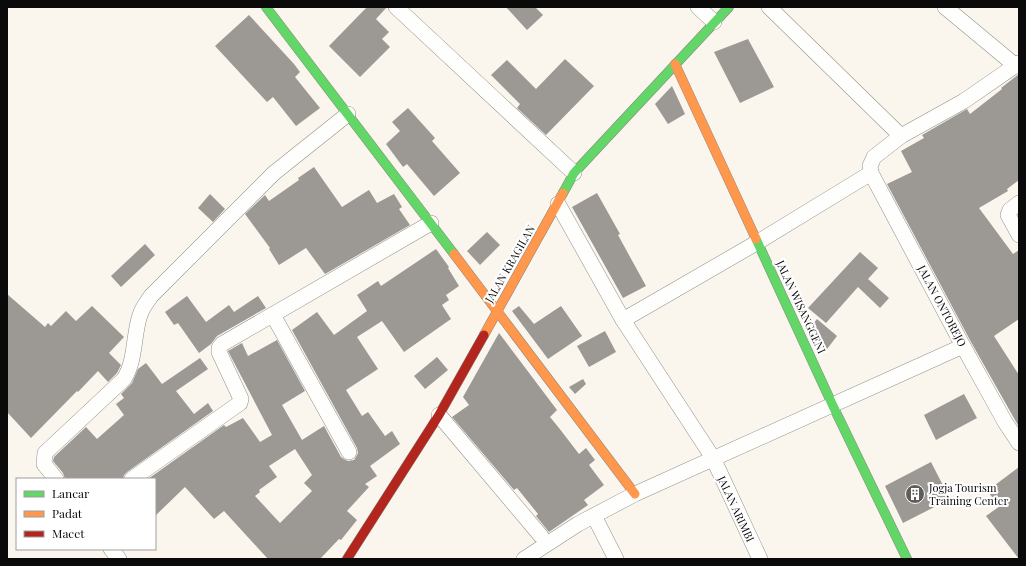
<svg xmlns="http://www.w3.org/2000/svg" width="1026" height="566" font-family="'Playfair Display',serif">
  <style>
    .building { fill: #9c9894; fill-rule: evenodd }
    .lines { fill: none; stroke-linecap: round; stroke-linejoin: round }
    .street-casing { stroke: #92908c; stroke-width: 16 }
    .fast-casing { stroke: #898783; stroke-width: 10 }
    .slow-casing { stroke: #898783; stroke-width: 10 }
    .jam-casing { stroke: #898783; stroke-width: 10 }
    .street { stroke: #fefefc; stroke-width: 15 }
    .fast { stroke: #63d668; stroke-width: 9 }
    .slow { stroke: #ff974d; stroke-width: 9 }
    .jam { stroke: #b3261e; stroke-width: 9 }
    .labels { text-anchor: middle; stroke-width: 4; stroke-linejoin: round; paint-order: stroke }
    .street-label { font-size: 11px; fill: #0a0a0a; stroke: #fff }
    .poi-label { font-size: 11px; fill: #0a0a0a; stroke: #fff; text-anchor: start }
  </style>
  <rect width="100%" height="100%" fill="#faf6ed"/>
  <!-- building -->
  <g class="building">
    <polygon points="367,7 387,7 376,19 389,32 382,39 390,47 360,77 329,46"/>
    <polygon points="506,7 535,7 543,15 527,30"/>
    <polygon points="249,15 294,64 300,72 295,77 320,108 296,126 273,97 267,102 215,46"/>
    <polygon points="748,39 774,87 740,103 714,52"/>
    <polygon points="565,59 594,86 546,135 517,108 520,104 491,75 507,60 536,89"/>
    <polygon points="1019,74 1019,180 1007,189 1008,191 979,208 1013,254 1019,250 1019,319 994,336 1019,375 1019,427 971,342 887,184 912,172 901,151 924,138 922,135 967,109 970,114 1002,89 1001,88"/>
    <polygon points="672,86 685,114 668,124 655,104"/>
    <polygon points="408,108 435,138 432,141 460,173 434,196 407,164 403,167 386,144 400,131 392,122"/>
    <polygon points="314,167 342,207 369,190 377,203 394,194 402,207 399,209 410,225 325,274 306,248 279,265 269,249 270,248 245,214 265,195 269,201 299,180 298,178"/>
    <polygon points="597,193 620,234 618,235 646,286 623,298 572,207"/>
    <polygon points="210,194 225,209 213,222 198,208"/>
    <polygon points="487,232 500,245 480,265 467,251"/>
    <polygon points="145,244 155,255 121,287 111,276"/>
    <path d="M 436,249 L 449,267 L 448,268 L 459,286 L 446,295 L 449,300 L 442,305 L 451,319 L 404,352 L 382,321 L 357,337 L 378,369 L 346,390 L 362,416 L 368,412 L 385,436 L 392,431 L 400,444 L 370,466 L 377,476 L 365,484 L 369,487 L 347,511 L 357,520 L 341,540 L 339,539 L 320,559 L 268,559 L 224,511 L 214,519 L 185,487 L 155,516 L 155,479 L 148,479 L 224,425 L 226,427 L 243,418 L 260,442 L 272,435 L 228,351 L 242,343 L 248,356 L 277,340 L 305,391 L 282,405 L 302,440 L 324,426 L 341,457 L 344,459 L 348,461 L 354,460 L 356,457 L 358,453 L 357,448 L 292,330 L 317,312 L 334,335 L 367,311 L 357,295 L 378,281 L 381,286 ZM 295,449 L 312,475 L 304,483 L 312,491 L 280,523 L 255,496 L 260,492 L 259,490 L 277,477 L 269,466 Z"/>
    <polygon points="860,252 878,268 868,279 889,298 880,308 858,287 826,323 808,308"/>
    <polygon points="7,294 45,327 48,323 51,326 66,311 76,321 92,306 124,337 109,353 121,365 117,373 108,382 98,371 78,392 77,391 31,438 7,412"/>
    <polygon points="187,296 206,322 229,305 234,312 258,296 266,308 217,336 211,344 199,353 178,323 174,325 165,312"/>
    <polygon points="519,306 534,324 561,306 582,336 548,359 512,311"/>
    <polygon points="817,319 837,336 824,353 820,350 810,328"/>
    <polygon points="605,331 616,352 589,367 577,346"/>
    <polygon points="499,333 557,410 550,417 559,428 579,454 586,448 595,460 589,465 604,485 584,500 588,505 549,532 536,516 538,514 517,488 514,490 452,417 469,405 463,397"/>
    <polygon points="437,357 448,370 425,389 414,376"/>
    <polygon points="200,358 208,369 176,391 194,414 208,403 213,411 127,472 124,475 123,479 65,479 63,473 53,461 54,457 86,427 97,439 124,415 116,404 124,398 121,394 132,383 138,369 146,363 162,384"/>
    <polygon points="583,379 586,384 575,394 569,387"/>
    <polygon points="964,394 977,418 936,440 924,415"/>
    <polygon points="931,462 950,499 903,523 885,486"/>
    <polygon points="1019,467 1019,559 986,516 1000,506 987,491"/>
  </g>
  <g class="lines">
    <!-- street casing -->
    <g class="street-casing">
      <g id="street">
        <polyline points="396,7 574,173"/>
        <polyline points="698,7 714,22"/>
        <polyline points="769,7 901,136"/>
        <polyline points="945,7 1016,66"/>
        <polyline points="1019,63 964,101 901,136 874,157 870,166 871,173 963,346 1005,422 1019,443"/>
        <polyline points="1019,203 1010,210 1008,215 1019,235"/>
        <polyline points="558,204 623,320 713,458 760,559"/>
        <polyline points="273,315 349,452"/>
        <polyline points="623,320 758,242 871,173"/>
        <polyline points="439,415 541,536"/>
        <path d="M 56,479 L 44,464 L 45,453 L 124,379 C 136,360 133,336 140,315 C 142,308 147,302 151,296 L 274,173 L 348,114"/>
        <polyline points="132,479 240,403 241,399 219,352 219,348 222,344 431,223"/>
        <polyline points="594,516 616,559"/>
        <polyline points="111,549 119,559"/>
        <polyline points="524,559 578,524 635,494 963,346"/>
      </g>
    </g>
    <!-- fast casing -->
    <g class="fast-casing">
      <g id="fast">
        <polyline points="266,7 454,254"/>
        <polyline points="563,193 574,173 729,7"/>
        <polyline points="756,239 833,406 907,559"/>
      </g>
    </g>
    <!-- slow casing -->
    <g class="slow-casing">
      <g id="slow">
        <polyline points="675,64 756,239"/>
        <polyline points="454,254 635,494"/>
        <polyline points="484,335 563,193"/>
      </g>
    </g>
    <!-- jam casing -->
    <g class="jam-casing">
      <polyline id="jam" points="347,559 439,415 484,335"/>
    </g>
    <!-- street -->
    <use href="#street" class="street"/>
    <!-- fast -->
    <use href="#fast" class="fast"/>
    <!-- slow -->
    <use href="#slow" class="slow"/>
    <!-- jam -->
    <use href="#jam" class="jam"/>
  </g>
  <!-- icons -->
  <defs>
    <g id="building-disc" transform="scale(1)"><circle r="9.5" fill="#5e5d59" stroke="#fff"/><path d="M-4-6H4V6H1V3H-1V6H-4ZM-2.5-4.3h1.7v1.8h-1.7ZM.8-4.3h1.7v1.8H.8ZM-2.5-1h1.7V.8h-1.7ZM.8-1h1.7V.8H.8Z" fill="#fff"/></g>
  </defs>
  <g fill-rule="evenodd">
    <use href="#building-disc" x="915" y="494"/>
  </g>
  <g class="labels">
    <!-- street labels -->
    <g class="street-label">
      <text transform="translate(510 264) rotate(-60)" y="4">JALAN KRAGILAN</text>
      <text transform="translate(942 306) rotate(62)" y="4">JALAN ONTOREJO</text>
      <text transform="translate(801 307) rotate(65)" y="4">JALAN WISANGGENI</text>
      <text transform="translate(736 509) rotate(65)" y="4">JALAN ARIMBI</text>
    </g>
    <!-- poi labels -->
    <g class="poi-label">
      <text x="929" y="492">Jogja Tourism<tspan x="929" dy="13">Training Center</tspan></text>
    </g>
  </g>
  <!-- border -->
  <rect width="1026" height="566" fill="none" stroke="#0a0a0a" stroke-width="16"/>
  <!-- legend -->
  <rect x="16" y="478" width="140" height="72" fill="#ffffff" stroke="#9d9d9d"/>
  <rect x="24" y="491" width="20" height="6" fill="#63d668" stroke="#9d9d9d"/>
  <text x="52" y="498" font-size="12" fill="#0a0a0a">Lancar</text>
  <rect x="24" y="511" width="20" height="6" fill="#ff974d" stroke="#9d9d9d"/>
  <text x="52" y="518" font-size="12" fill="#0a0a0a">Padat</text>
  <rect x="24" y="531" width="20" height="6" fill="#b3261e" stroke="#9d9d9d"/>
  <text x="52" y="538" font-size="12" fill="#0a0a0a">Macet</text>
</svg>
